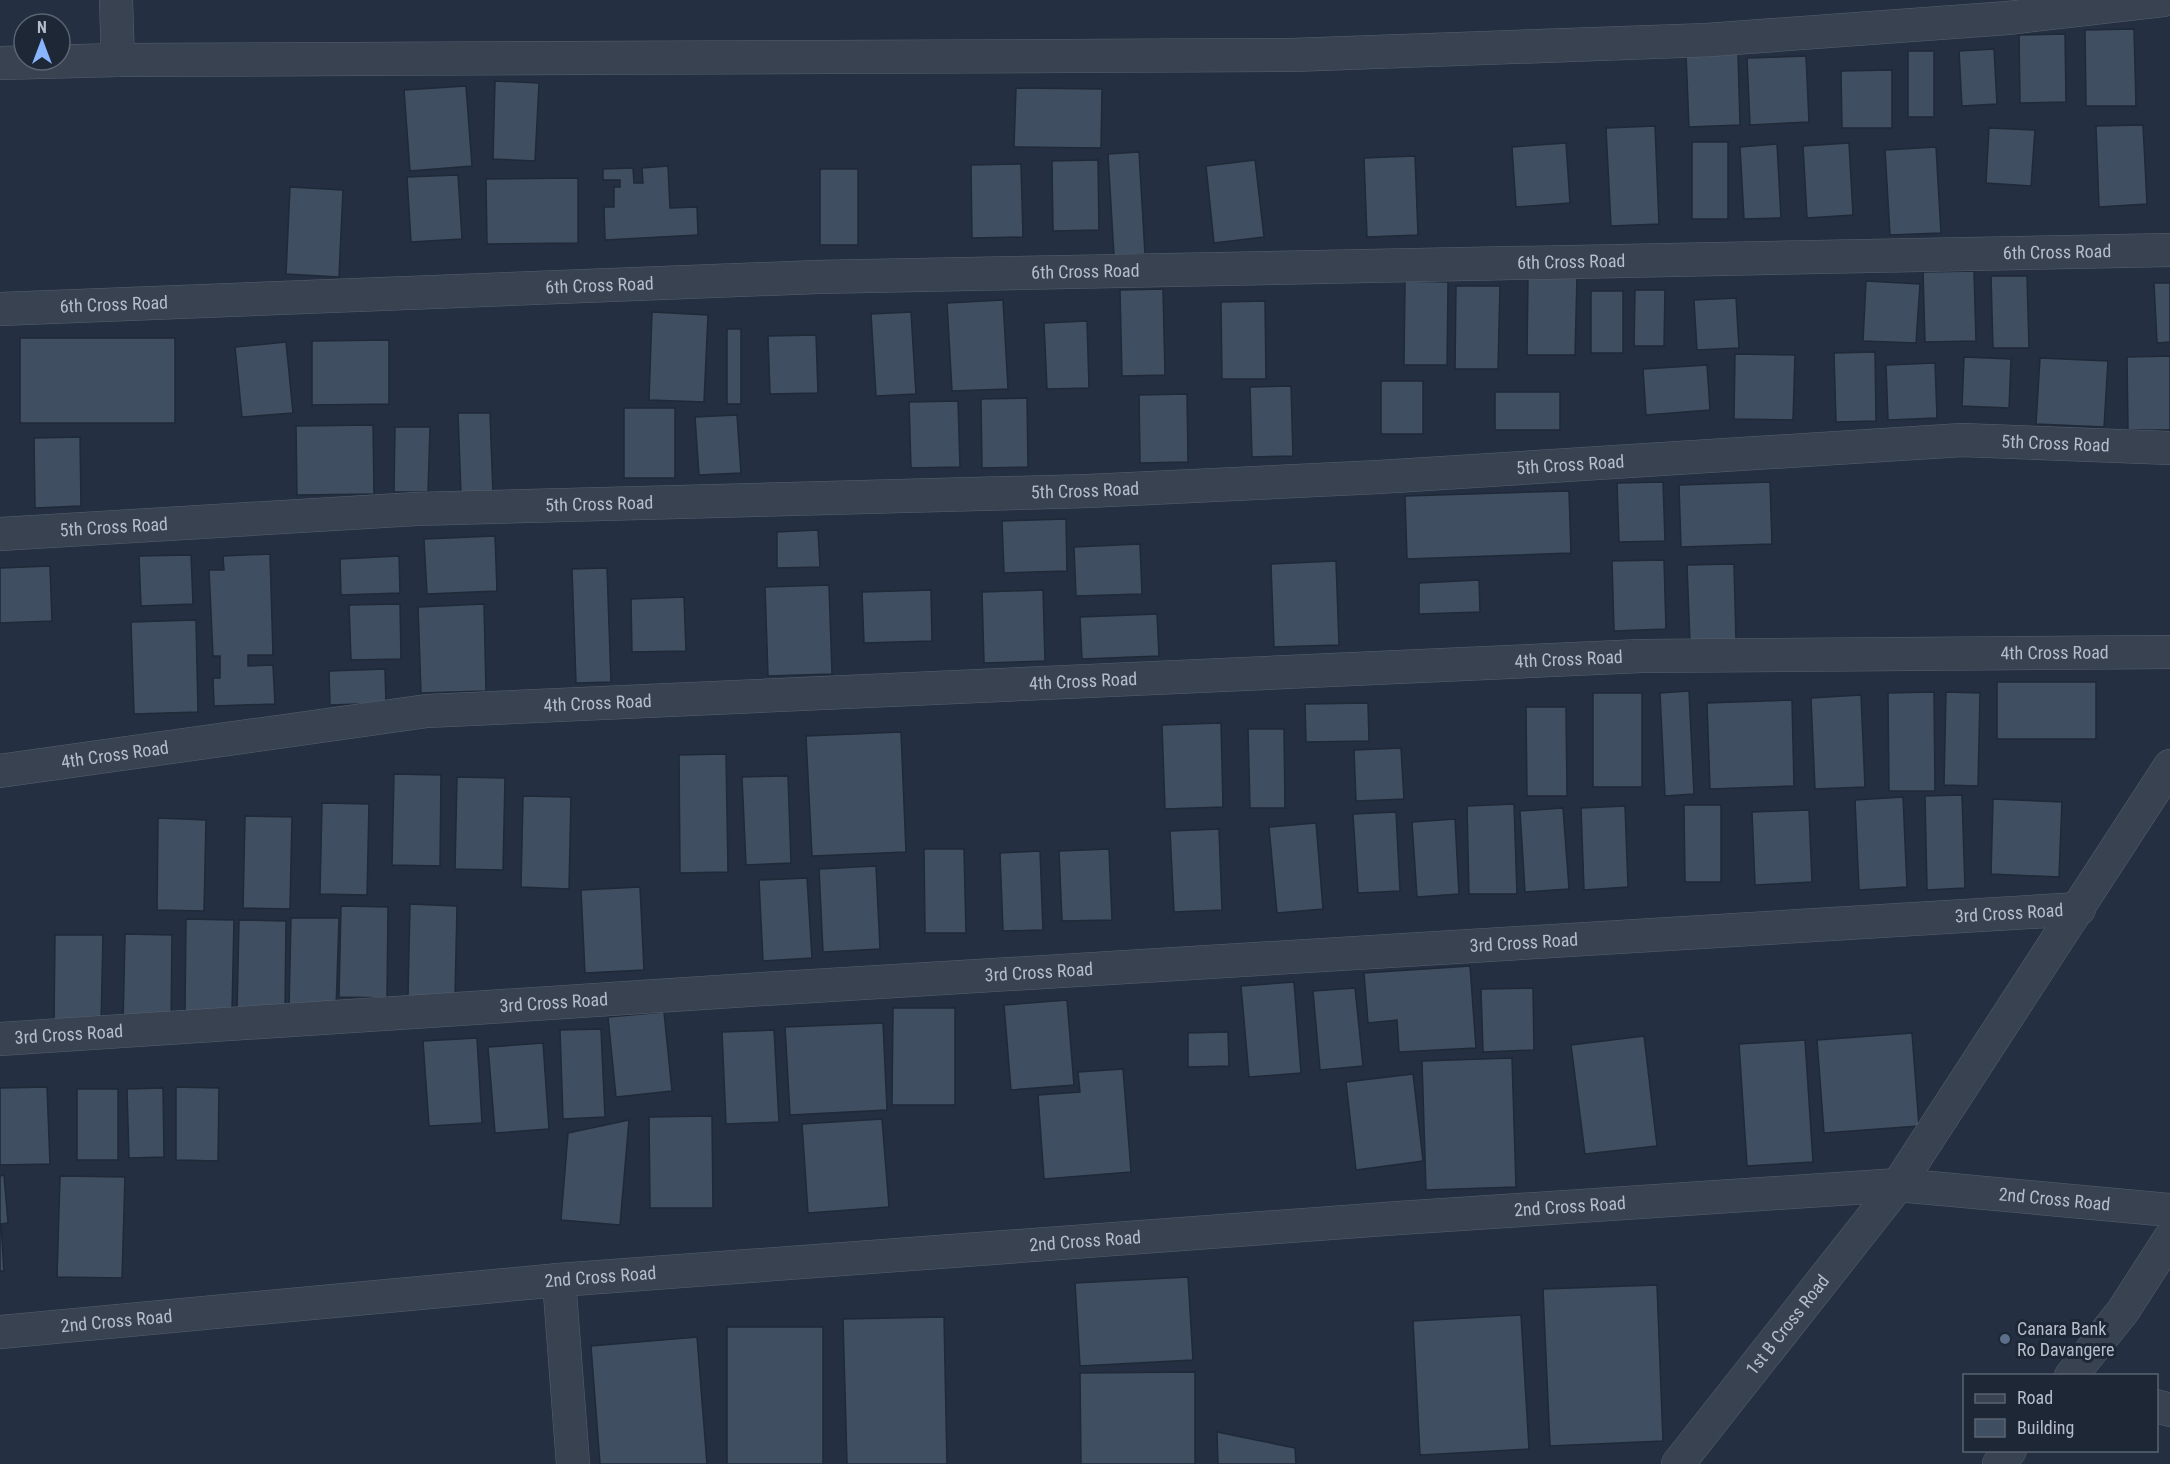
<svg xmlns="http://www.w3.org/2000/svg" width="2170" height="1464" font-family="'Roboto Condensed',sans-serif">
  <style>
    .building { fill: #404e61; stroke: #1f2938; stroke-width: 1.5 }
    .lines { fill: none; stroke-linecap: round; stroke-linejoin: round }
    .minor-casing { stroke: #56606e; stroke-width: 34 }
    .minor { stroke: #384251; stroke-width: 33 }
    .service-dot { fill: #5c6f8a; stroke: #1d2736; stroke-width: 2 }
    .labels { text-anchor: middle; stroke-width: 6; stroke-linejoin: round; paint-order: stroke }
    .street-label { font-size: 18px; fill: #b5bdcb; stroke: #1d2736 }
    .poi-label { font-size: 18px; fill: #b5bdcb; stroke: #1d2736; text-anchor: start }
  </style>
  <rect width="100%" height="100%" fill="#243041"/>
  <!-- building -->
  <g class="building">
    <polygon points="2134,29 2136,106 2086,106 2085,30"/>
    <polygon points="2065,34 2066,102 2020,103 2019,35"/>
    <polygon points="1994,49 1997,104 1962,106 1959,51"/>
    <rect x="1908" y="51" width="26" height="66"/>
    <polygon points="1738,52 1740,125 1689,127 1686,54"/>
    <polygon points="1806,56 1809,122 1750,125 1747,58"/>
    <polygon points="1892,70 1892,128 1842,128 1841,71"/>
    <polygon points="495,81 539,83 535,161 493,159"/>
    <polygon points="466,86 472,166 410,171 404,90"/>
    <polygon points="1016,88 1102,89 1101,148 1014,147"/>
    <polygon points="2143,125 2147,204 2099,207 2096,126"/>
    <polygon points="1655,126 1659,224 1611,226 1606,128"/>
    <polygon points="1989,128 2035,130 2031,186 1986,183"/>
    <rect x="1692" y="142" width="36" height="77"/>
    <polygon points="1566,143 1570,203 1516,207 1512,147"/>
    <polygon points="1849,143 1853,215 1807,218 1803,146"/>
    <polygon points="1777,144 1781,218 1744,219 1740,147"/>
    <polygon points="1936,147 1941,233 1890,235 1885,150"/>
    <polygon points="1139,152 1145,254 1114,256 1108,154"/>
    <polygon points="1415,156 1418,235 1367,237 1364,158"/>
    <polygon points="1098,160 1099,230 1053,231 1052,161"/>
    <polygon points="1255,160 1264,237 1214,243 1206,166"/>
    <polygon points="1021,164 1023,237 972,238 971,165"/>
    <polygon points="668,166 670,208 697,207 698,235 605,240 604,207 614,207 614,187 620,187 620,180 603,180 603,169 633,168 634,183 643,183 642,168"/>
    <rect x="820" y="169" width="38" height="76"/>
    <polygon points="458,175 462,239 411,242 407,177"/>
    <polygon points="578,178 578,243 487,244 486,179"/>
    <polygon points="290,187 343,190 339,277 286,274"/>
    <polygon points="1974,271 1976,341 1925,342 1923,272"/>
    <polygon points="1528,276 1577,276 1575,355 1527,355"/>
    <polygon points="1991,276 2027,276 2029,348 1993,348"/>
    <polygon points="1405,281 1448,282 1447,365 1404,365"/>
    <polygon points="1866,281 1920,284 1916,343 1863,341"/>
    <polygon points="2154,283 2170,283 2170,342 2157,343"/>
    <polygon points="1456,286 1500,286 1498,369 1455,369"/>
    <polygon points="1163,289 1165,375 1122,376 1120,290"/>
    <polygon points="1635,290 1665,290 1664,346 1634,346"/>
    <rect x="1591" y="291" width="32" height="62"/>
    <polygon points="1736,298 1739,348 1697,350 1694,300"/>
    <polygon points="1003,300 1008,389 952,391 947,303"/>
    <polygon points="1265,301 1266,379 1222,379 1221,302"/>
    <polygon points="652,312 708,315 704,402 649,400"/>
    <polygon points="911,312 916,394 876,396 871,314"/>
    <polygon points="1087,321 1089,388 1047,389 1044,323"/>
    <rect x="727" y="329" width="14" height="75"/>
    <polygon points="816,335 818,393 770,394 768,336"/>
    <rect x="20" y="338" width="155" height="85"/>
    <polygon points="389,340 389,404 312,405 312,341"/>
    <polygon points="286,342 293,413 242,417 235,347"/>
    <polygon points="1875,352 1876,421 1836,422 1834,353"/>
    <polygon points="1735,354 1795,355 1793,420 1734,419"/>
    <polygon points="2170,356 2170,430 2128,430 2127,357"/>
    <polygon points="1964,357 2011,359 2009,408 1962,406"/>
    <polygon points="2040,358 2108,361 2104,427 2036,424"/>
    <polygon points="1935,363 1937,418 1888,420 1886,365"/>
    <polygon points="1707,365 1710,410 1646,415 1643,369"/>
    <rect x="1381" y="381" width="42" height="53"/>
    <polygon points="1291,386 1293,456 1252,457 1250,387"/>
    <rect x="1495" y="392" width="65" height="38"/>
    <polygon points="1187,394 1188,462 1140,463 1139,395"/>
    <polygon points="1027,398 1028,467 982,468 981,399"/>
    <polygon points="958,401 960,467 911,468 909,402"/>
    <rect x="624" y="408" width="51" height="70"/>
    <polygon points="458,413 490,413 493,494 461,495"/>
    <polygon points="737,415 741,473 699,475 695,417"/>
    <polygon points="373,425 374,494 297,495 296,426"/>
    <polygon points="395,427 430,427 428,492 394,492"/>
    <polygon points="80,437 81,506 35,508 34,438"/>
    <polygon points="1663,482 1665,541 1619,542 1617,483"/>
    <polygon points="1770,482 1772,544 1681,547 1679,485"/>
    <polygon points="1569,491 1571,553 1407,559 1405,496"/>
    <polygon points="1066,519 1067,571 1004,573 1002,521"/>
    <polygon points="818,530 820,567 777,568 777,532"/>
    <polygon points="495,536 497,591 427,594 424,539"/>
    <polygon points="1140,544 1142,594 1076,596 1074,547"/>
    <polygon points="270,554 273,655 248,655 248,666 273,665 275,704 214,706 213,678 220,678 220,656 213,656 209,570 224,570 223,556"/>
    <polygon points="191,555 193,604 141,606 139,556"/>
    <polygon points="399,556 400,593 341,595 340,559"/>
    <polygon points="1664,560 1666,629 1614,631 1612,561"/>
    <polygon points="1336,561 1339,645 1274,647 1271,564"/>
    <polygon points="1734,564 1736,642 1690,643 1687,565"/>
    <polygon points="50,566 52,621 0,623 0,568"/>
    <polygon points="607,568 611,682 576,683 572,569"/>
    <polygon points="1479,580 1480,612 1419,614 1419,583"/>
    <polygon points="829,585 832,674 768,676 765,587"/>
    <polygon points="931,590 932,641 864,643 862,592"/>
    <polygon points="1043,590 1045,661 984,663 982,592"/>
    <polygon points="684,597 686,651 632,652 631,599"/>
    <polygon points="400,604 401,659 351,660 349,605"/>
    <polygon points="484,604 486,691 421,693 418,607"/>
    <polygon points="1157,614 1159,656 1082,659 1080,617"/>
    <polygon points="196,620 198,712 134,714 131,622"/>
    <polygon points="385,669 386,703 330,705 329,671"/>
    <rect x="1997" y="682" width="99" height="57"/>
    <polygon points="1689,691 1694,794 1665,796 1660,693"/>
    <polygon points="1934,692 1935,791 1889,791 1888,693"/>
    <polygon points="1946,692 1980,693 1978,786 1944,785"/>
    <rect x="1593" y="693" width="49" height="94"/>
    <polygon points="1861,695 1865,787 1815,789 1811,698"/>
    <polygon points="1792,700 1794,786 1710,789 1707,703"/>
    <polygon points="1368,703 1369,741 1306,742 1305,704"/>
    <polygon points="1526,707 1566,707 1567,796 1527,796"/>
    <polygon points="1221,723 1223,807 1165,809 1162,725"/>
    <polygon points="1248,729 1284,729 1285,808 1250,808"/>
    <polygon points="901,732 906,852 812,856 806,736"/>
    <polygon points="1401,748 1404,799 1356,801 1354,750"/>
    <polygon points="726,754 728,872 680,873 679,755"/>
    <polygon points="394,774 441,775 440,866 392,865"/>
    <polygon points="788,776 791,863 746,865 742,777"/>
    <polygon points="457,777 505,778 503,870 455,869"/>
    <polygon points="1962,795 1965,888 1927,890 1925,796"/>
    <polygon points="523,796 571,797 569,889 521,887"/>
    <polygon points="1903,797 1907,887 1859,890 1855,800"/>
    <polygon points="1993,799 2062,802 2059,877 1991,874"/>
    <polygon points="322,803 369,804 367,895 320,894"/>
    <polygon points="1514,804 1517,894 1469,894 1467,806"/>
    <polygon points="1684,805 1721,805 1721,882 1685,882"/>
    <polygon points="1625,806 1628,887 1584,890 1581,808"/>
    <polygon points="1563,808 1569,889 1525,892 1520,811"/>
    <polygon points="1809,810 1812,882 1755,885 1752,812"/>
    <polygon points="1396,812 1400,891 1358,893 1353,814"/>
    <polygon points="245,816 292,817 290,909 243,908"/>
    <polygon points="158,818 206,820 204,911 157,910"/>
    <polygon points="1455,819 1459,894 1417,897 1412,822"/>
    <polygon points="1316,823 1323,909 1277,913 1269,827"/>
    <polygon points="1219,829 1222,910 1174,912 1170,831"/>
    <polygon points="924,849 964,849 966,933 925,933"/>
    <polygon points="1109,849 1112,920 1062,921 1059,851"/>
    <polygon points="1040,851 1043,930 1003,931 1000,853"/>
    <polygon points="876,866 880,949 823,952 819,869"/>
    <polygon points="807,878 812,958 763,961 759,880"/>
    <polygon points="640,887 644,970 585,973 581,890"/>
    <polygon points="410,904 457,906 455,997 408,996"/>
    <polygon points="341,906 388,907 387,998 339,997"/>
    <polygon points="291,918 339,918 336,1010 289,1009"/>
    <polygon points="186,919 234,920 232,1012 185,1011"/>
    <polygon points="239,920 286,921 285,1012 237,1012"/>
    <polygon points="125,934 172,935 171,1026 123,1026"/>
    <polygon points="55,935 103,935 101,1027 54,1026"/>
    <polygon points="1470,966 1476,1048 1399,1052 1397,1020 1368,1023 1364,973"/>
    <polygon points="1294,982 1301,1073 1249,1077 1241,986"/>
    <polygon points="1355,988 1363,1066 1320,1070 1313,991"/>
    <polygon points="1533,988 1534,1050 1483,1052 1481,989"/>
    <polygon points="1067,1000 1074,1085 1011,1090 1004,1005"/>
    <polygon points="893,1008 955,1008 955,1105 892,1105"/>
    <polygon points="664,1012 672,1091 616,1097 608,1017"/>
    <polygon points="883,1023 887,1110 790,1115 785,1027"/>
    <polygon points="601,1029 605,1117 563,1119 560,1030"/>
    <polygon points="774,1030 779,1122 726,1124 722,1032"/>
    <polygon points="1228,1032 1229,1066 1188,1067 1188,1033"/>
    <polygon points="1912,1033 1919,1126 1824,1133 1817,1040"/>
    <polygon points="1644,1036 1657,1146 1585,1154 1571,1045"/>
    <polygon points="477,1038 482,1123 429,1126 423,1041"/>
    <polygon points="1805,1040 1813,1162 1747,1166 1739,1044"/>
    <polygon points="543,1043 549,1129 495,1133 488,1047"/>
    <polygon points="1512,1058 1516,1187 1426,1190 1422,1061"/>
    <polygon points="1123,1069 1131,1172 1044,1179 1038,1095 1080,1092 1078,1072"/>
    <polygon points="1413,1074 1423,1161 1356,1170 1346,1082"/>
    <polygon points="47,1087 50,1164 0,1165 0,1088"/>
    <polygon points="176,1087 219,1088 218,1161 176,1160"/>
    <polygon points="163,1088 164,1157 129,1158 127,1089"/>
    <rect x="77" y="1089" width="41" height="71"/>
    <polygon points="712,1116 713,1208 650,1208 649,1117"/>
    <polygon points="882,1119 889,1207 808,1213 802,1124"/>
    <polygon points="629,1120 620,1225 561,1220 568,1133"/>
    <polygon points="4,1175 8,1223 1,1224 4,1271 0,1271 0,1176"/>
    <polygon points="60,1176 125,1177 122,1278 57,1277"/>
    <polygon points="1188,1277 1193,1360 1080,1366 1075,1283"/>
    <polygon points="1657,1285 1663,1441 1550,1446 1543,1289"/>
    <polygon points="1521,1315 1529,1449 1420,1455 1413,1321"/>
    <polygon points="944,1317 947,1464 847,1464 843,1319"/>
    <rect x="727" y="1327" width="96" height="137"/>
    <polygon points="697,1337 707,1464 600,1464 591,1346"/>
    <polygon points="1195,1372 1195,1464 1081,1464 1080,1373"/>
    <polygon points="1217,1432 1295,1448 1296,1464 1218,1464"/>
  </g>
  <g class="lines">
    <!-- minor casing -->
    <g class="minor-casing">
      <g id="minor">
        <polyline points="116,0 118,60 1292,55 1707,40 2008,18 2163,0"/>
        <polyline points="0,63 118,60"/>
        <path id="s1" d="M 0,309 L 817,277 L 2170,250"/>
        <path id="s2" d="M 0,534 L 416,509 L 1088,491 L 1379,477 L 1962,440 L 2170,448"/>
        <path id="s3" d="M 0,771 L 427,711 L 1641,656 L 2170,652"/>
        <path id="s4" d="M 0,1039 L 748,990 L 2079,909"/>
        <polyline points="559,1280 573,1464"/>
        <path id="s5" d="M 0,1332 L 559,1280 L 1399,1218 L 1898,1185 L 2170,1210"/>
        <polyline points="2071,1376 2123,1311 2170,1238"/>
        <polyline points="2156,1406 2170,1410"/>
        <path id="s6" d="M 1678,1464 L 1898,1185 L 2170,766"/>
        <polyline points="1999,1464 2010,1450"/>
      </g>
    </g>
    <!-- minor -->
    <use href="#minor" class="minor"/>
  </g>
  <!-- markers -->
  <circle class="service-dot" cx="2005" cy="1339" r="6"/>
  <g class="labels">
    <!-- street labels -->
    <g class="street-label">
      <text dy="6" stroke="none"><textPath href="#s1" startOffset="2058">6th Cross Road</textPath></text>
      <text dy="6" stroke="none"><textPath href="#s1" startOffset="1572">6th Cross Road</textPath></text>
      <text dy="6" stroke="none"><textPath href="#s1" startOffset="1086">6th Cross Road</textPath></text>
      <text dy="6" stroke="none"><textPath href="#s1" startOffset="600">6th Cross Road</textPath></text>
      <text dy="6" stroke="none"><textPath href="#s1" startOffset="114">6th Cross Road</textPath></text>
      <text dy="6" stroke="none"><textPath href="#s2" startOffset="2058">5th Cross Road</textPath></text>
      <text dy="6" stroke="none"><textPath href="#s2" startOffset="1572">5th Cross Road</textPath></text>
      <text dy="6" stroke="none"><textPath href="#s2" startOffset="1086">5th Cross Road</textPath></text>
      <text dy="6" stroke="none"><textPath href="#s2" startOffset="600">5th Cross Road</textPath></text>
      <text dy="6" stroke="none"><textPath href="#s2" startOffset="114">5th Cross Road</textPath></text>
      <text dy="6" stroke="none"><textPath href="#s3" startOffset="2060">4th Cross Road</textPath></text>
      <text dy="6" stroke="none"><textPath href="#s3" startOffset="1574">4th Cross Road</textPath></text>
      <text dy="6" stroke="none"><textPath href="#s3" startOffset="1088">4th Cross Road</textPath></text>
      <text dy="6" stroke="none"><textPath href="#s3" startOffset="602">4th Cross Road</textPath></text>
      <text dy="6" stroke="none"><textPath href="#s3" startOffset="116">4th Cross Road</textPath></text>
      <text dy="6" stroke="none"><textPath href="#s4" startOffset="2013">3rd Cross Road</textPath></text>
      <text dy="6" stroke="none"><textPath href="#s4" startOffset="1527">3rd Cross Road</textPath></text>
      <text dy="6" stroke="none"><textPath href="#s4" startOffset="1041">3rd Cross Road</textPath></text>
      <text dy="6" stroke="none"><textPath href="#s4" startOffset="555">3rd Cross Road</textPath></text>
      <text dy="6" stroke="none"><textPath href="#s4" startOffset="69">3rd Cross Road</textPath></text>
      <text dy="6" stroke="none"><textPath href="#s5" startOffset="2061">2nd Cross Road</textPath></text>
      <text dy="6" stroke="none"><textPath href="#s5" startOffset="1575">2nd Cross Road</textPath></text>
      <text dy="6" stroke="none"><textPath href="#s5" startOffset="1089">2nd Cross Road</textPath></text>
      <text dy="6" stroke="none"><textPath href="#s5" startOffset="603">2nd Cross Road</textPath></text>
      <text dy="6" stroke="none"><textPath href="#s5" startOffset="117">2nd Cross Road</textPath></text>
      <text dy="6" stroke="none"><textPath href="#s6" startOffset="177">1st B Cross Road</textPath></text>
    </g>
    <!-- poi labels -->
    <g class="poi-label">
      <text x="2017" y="1335">Canara Bank<tspan x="2017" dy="21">Ro Davangere</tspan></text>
    </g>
  </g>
  <!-- legend -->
  <rect x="1963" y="1374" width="195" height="78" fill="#1d2736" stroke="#5a6372" stroke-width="1.5"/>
  <rect x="1975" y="1394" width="30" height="9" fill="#384251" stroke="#5a6372" stroke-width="1.5"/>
  <text x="2017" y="1404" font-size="18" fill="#b5bdcb">Road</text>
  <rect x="1975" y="1419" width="30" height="18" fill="#404e61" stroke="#5a6372" stroke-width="1.5"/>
  <text x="2017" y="1434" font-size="18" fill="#b5bdcb">Building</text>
  <!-- north arrow -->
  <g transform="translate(42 42)"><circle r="28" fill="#1d2736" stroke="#5a6372" stroke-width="1.5"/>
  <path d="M0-4.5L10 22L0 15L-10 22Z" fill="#88b5fd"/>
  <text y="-9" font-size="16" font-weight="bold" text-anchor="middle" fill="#b5bdcb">N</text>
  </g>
</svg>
